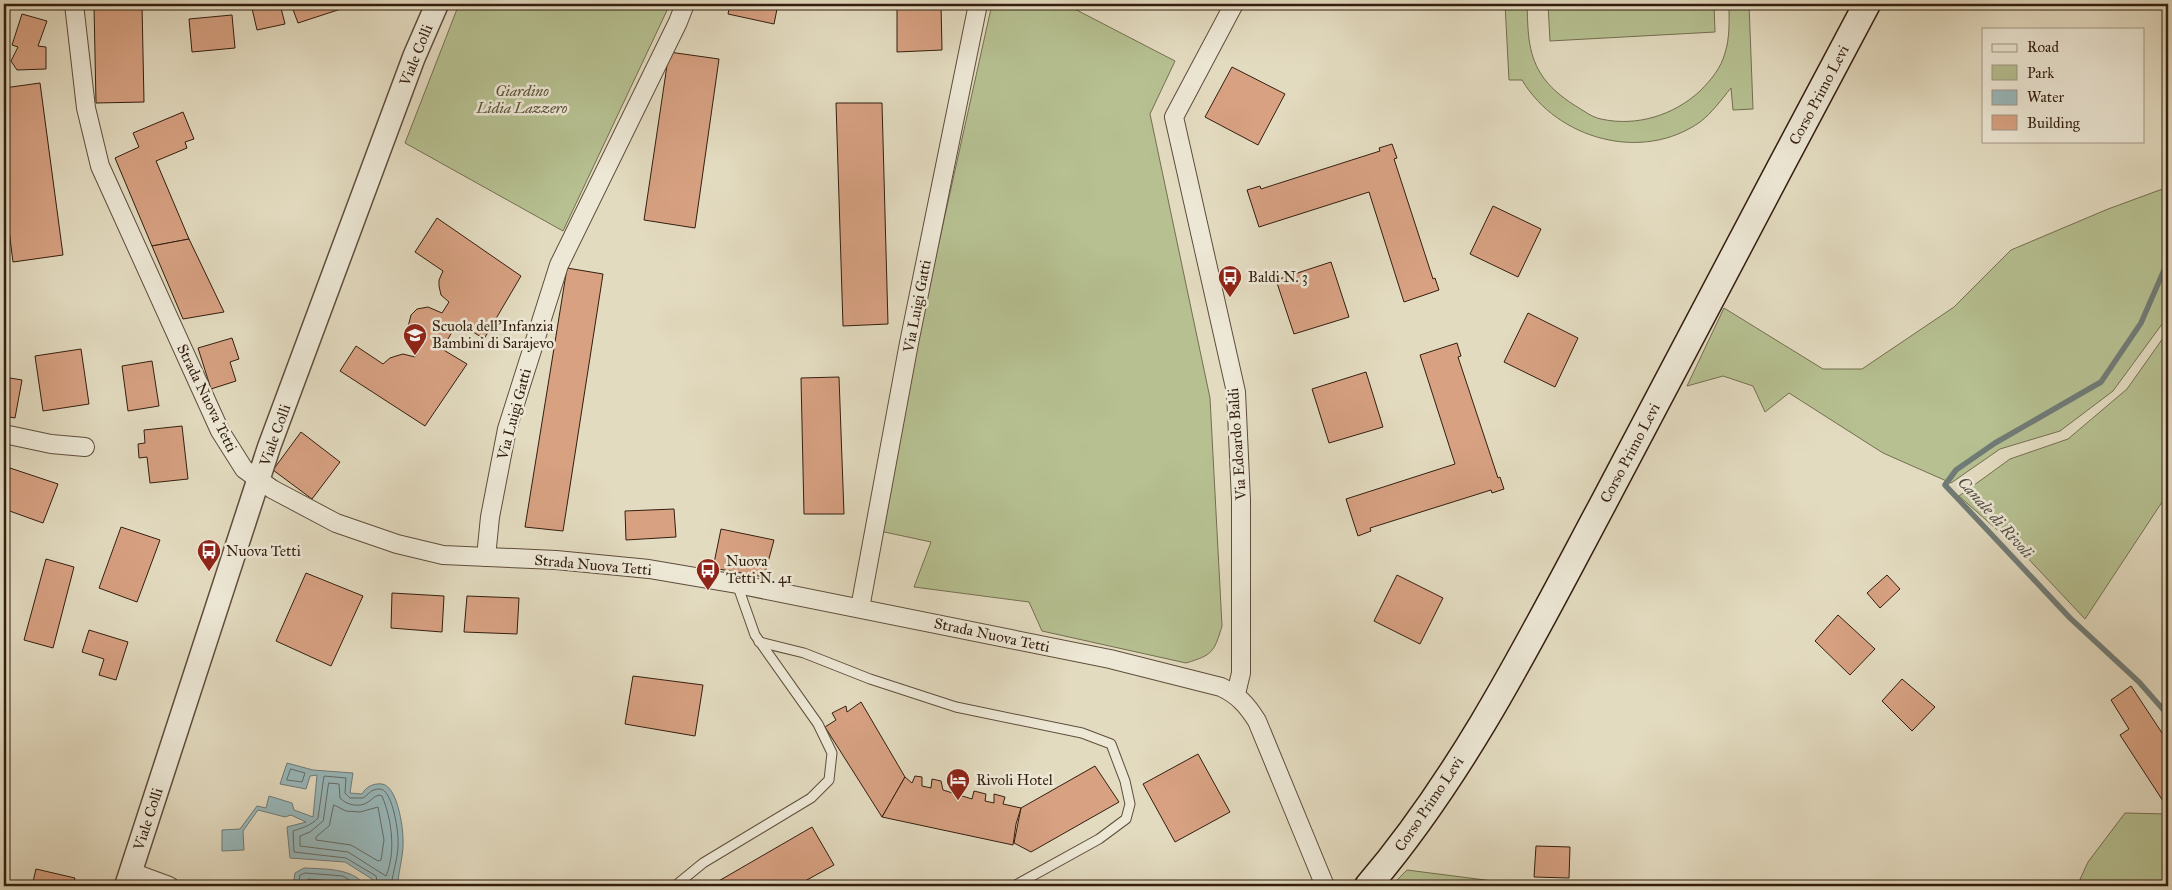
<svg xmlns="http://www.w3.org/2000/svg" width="2172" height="890" font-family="'IM FELL Great Primer',serif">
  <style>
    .green { fill: #b6c091; stroke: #746f50 }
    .water { fill: #99b9bc; stroke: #707b77 }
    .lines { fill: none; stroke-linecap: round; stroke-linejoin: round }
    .shore { stroke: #666c66; stroke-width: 1 }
    .stream { stroke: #707b77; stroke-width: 5.5 }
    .building { fill: #d7a182; stroke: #331e0f }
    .service-casing { stroke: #5f4d3b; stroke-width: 11 }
    .minor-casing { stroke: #5f4d3b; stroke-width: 20 }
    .tertiary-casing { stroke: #5f4d3b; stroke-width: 25 }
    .secondary-casing { stroke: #331e0f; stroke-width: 29 }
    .service { stroke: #ede8d6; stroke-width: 9 }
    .minor { stroke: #ede8d6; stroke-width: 18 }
    .tertiary { stroke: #ede8d6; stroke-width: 22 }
    .secondary { stroke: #ede8d6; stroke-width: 26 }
    .labels { text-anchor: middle; stroke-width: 5; stroke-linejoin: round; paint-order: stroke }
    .street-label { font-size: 15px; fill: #331e0f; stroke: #ede8d6 }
    .park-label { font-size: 15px; font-style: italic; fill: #5a4f36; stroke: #ede8d6 }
    .poi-label { font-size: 15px; fill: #331e0f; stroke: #ede8d6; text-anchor: start }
    .water-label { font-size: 16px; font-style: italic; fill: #524c43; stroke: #ede8d6 }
  </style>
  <rect width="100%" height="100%" fill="#e3dbc0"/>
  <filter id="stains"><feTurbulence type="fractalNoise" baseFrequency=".004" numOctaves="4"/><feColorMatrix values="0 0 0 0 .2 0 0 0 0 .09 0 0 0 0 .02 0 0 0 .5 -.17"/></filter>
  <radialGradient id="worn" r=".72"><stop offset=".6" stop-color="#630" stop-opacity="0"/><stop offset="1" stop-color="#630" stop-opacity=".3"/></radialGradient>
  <!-- green -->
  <g class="green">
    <polygon points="459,4 670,4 563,231 405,143"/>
    <path d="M 992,4 L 1065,4 L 1175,61 L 1150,114 L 1210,398 L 1222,626 C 1214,653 1212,655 1186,663 L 1042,631 L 1029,602 L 914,587 L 931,542 L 875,530 Z"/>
    <path d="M 1505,4 L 1527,4 C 1528,28 1527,52 1541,74 C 1549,87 1562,97 1574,105 C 1583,110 1591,117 1601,119 C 1637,127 1674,115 1700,91 C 1711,80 1721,68 1725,53 C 1730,38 1729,20 1729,4 L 1749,4 L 1753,109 L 1733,110 L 1731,88 C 1721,100 1712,113 1700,122 C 1642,163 1557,139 1522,80 L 1509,80 Z"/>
    <polygon points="1548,4 1714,4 1715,32 1550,41"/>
    <polygon points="2168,187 2168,316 2113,391 2060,431 2000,449 1951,483 1883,453 1789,393 1765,412 1753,386 1723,376 1687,386 1724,308 1823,369 1862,369 1954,307 2011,250 2108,209"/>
    <polygon points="2168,331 2168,493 2085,619 2021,551 1959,496 2010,459 2068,439 2127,389"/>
    <polygon points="2125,813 2168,814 2168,886 2077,886 2088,862"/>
    <polygon points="1407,870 1493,881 1496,886 1391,886"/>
  </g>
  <!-- water -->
  <g class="water">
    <path d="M 287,763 L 313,770 L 353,773 L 350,793 L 362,794 C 366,787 373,783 382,784 C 397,786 403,826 403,839 C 404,853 399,869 398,882 L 395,886 L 372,886 L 372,879 L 345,862 L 290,858 L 287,827 L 306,822 L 291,815 L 285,817 L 258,810 L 243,831 L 244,850 L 222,851 L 222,830 L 240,829 L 257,806 L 266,808 L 269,796 L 292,803 L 294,810 L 313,817 L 317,775 L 310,776 L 306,789 L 280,784 Z"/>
    <path d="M 304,868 C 324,869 354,868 365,886 L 293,886 L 295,873 Z"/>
  </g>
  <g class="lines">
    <!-- shore -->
    <g class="shore">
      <polygon points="291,769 305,773 302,782 287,780"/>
      <path d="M 329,783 L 339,784 L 340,798 C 346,805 360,808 368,802 C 373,799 373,797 379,795 L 382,796 C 392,820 396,852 386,876 L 348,852 L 300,846 L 300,836 L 310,832 L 323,821 Z"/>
      <polygon points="334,805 346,811 360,812 378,807 384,840 381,860 378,861 351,845 316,840 316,837 329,826"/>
      <polyline points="298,886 300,875 305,873 343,876 359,886"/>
      <polyline points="305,886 308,879 341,882 348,886"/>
      <path d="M 378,886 L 376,876 L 346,858 L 294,852 L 293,831 C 302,828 312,825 318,818 L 324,776 L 346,778 L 345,793 L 350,798 L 363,798 C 369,794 371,789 379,789 C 392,788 398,829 398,840 C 399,855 393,871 391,886"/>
    </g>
    <!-- stream -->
    <polyline class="stream" points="2168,261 2141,323 2101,382 1995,443 1956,470 1945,485 2070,618 2139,682 2168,715"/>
  </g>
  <!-- building -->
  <g class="building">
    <polygon points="251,4 280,4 285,24 257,30"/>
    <polygon points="291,4 353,4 353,5 298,23"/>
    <polygon points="730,4 778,4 774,24 728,14"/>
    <polygon points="897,4 941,4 942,50 897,52"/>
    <polygon points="142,5 144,102 96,103 94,6"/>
    <polygon points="22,14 47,21 38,46 46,47 46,69 17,70 11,61 18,47 12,45"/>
    <polygon points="232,15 235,48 192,52 189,19"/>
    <polygon points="669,52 719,59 695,228 644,220"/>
    <polygon points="1232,67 1285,94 1258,145 1205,117"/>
    <polygon points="40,83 63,255 13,262 4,191 4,88"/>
    <polygon points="836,103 882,103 888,324 843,326"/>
    <polygon points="183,112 194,139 185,142 187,148 156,161 189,239 152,246 115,158 139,147 133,133"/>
    <polygon points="1392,144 1397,158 1394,159 1433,279 1435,278 1439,290 1404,302 1369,192 1259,227 1247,190 1260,186 1261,189 1380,151 1379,148"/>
    <polygon points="1493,206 1541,229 1518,277 1470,254"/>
    <polygon points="437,218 521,276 484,339 458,322 442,349 467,364 425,426 340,371 356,346 383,364 390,358 396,356 403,354 415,357 420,348 409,335 408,327 411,315 417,309 428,307 442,313 449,302 441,295 439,286 439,280 443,271 415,252"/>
    <polygon points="189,239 224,312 183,319 152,246"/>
    <polygon points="4,246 9,247 4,264"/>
    <polygon points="1331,262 1349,317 1294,334 1276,280"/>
    <polygon points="567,268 603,274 563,531 525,527"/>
    <polygon points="1528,313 1578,338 1555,387 1504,362"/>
    <polygon points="232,338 239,359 230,362 236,381 211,389 198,348"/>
    <polygon points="1457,343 1461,356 1458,357 1498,478 1500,477 1504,489 1492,493 1491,490 1370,528 1371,531 1358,536 1346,499 1455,464 1420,355"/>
    <polygon points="81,349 89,404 43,411 35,356"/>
    <polygon points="152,361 159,406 128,411 122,366"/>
    <polygon points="1366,372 1383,427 1329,443 1312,389"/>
    <polygon points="4,377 22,380 15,418 4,416"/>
    <polygon points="839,377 844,514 804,514 801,378"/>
    <polygon points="182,426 188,479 150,483 147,457 139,458 138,444 145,443 144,430"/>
    <polygon points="301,432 340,462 312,499 273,470"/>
    <polygon points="10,468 58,484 43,523 4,509 4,486"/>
    <polygon points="674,509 676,537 626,540 625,511"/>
    <polygon points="121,527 160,540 137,602 99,588"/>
    <polygon points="721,529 774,540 764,577 713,568"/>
    <polygon points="46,559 74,567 53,648 24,640"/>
    <polygon points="306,573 363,596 331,666 276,641"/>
    <polygon points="1397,575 1443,598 1420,644 1374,621"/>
    <polygon points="1887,575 1900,589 1880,608 1867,593"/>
    <polygon points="392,593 444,596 442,632 391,628"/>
    <polygon points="467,596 519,598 517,634 464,632"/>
    <polygon points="1838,615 1875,649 1850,675 1815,641"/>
    <polygon points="89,630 128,642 116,680 99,675 104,659 82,652"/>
    <polygon points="633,676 703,685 695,736 625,724"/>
    <polygon points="1902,679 1935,707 1912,731 1882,701"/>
    <polygon points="2131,686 2168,742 2168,797 2163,801 2120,735 2129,729 2111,700"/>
    <polygon points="861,702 905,777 882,817 825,727 836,720 832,713 846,706 847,712"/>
    <polygon points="1198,754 1230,812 1175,842 1143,784"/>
    <polygon points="1095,766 1119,802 1031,852 1014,843 1021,808"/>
    <polygon points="915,776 922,777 922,786 931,788 932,779 941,781 943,790 972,799 974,791 986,794 985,801 994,803 994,794 1005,797 1003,804 1021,808 1016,824 1013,845 882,817 905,777 912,783"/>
    <polygon points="812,827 834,865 796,886 710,886"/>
    <polygon points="1536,846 1570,847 1569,878 1534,877"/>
    <polygon points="36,869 75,878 73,886 32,886"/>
  </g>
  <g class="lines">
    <!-- service casing -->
    <g class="service-casing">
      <g id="service">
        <polyline points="759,642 804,653 870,679 956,707 1082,733 1111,744 1125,781 1130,804 1126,819 1099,839 1014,886"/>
        <polyline points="675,886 703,863 811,798 829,780 832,753 818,724 755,635 737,584"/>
      </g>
    </g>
    <!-- minor casing -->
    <g class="minor-casing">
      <g id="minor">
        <path d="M 74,4 L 86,108 L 100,166 L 220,431 L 244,469 L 272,489 L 336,523 L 397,544 L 443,555 L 556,560 L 649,569 L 737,584 L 1110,659 L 1221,687 C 1238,695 1247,705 1257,721 L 1325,886"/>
        <polyline points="1234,4 1174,117 1236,392 1241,500 1241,673 1236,694"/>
        <polyline points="4,434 51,444 85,447"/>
        <polyline points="486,557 490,517 507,429 559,265 678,22 685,4"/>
        <polyline points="860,608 909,343 978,4"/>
        <polyline points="131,872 169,886"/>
      </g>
    </g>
    <!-- tertiary casing -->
    <g class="tertiary-casing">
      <polyline id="tertiary" points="126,886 269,447 414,57 437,4"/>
    </g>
    <!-- secondary casing -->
    <g class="secondary-casing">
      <path id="secondary" d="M 1368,886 C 1466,771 1534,633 1605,500 C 1692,335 1779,169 1867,4"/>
    </g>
    <!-- service -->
    <use href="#service" class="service"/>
    <!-- minor -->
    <use href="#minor" class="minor"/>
    <!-- tertiary -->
    <use href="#tertiary" class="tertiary"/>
    <!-- secondary -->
    <use href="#secondary" class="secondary"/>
  </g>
  <!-- icons -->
  <defs>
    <g id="bus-pin" transform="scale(1.25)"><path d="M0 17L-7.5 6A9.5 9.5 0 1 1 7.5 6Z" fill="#8f2418" stroke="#ede8d6"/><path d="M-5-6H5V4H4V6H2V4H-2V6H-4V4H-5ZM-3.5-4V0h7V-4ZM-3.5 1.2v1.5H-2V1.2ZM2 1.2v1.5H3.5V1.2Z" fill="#fff"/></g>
    <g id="school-pin" transform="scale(1.25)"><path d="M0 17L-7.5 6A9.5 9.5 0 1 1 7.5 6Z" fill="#8f2418" stroke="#ede8d6"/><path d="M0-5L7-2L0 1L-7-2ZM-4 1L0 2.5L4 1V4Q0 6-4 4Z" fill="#fff"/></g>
    <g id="hotel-pin" transform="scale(1.25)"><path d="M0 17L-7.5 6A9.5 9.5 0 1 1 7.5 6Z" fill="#8f2418" stroke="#ede8d6"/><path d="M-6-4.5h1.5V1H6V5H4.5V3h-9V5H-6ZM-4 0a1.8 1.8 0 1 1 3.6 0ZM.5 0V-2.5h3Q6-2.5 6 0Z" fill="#fff"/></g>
  </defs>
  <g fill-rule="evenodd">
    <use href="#bus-pin" x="1230" y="277"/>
    <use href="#school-pin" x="415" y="335"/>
    <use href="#bus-pin" x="209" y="551"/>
    <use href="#bus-pin" x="708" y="570"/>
    <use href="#hotel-pin" x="958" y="780"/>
  </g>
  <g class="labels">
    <!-- street labels -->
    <g class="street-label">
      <text transform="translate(416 55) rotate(-68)" y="5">Viale Colli</text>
      <text transform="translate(1819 95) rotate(-62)" y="5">Corso Primo Levi</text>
      <text transform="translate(917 306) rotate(-79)" y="5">Via Luigi Gatti</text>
      <text transform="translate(207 398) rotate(64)" y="5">Strada Nuova Tetti</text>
      <text transform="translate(514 414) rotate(-75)" y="5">Via Luigi Gatti</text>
      <text transform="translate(275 435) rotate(-70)" y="5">Viale Colli</text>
      <text transform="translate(1237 444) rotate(-94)" y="5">Via Edoardo Baldi</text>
      <text transform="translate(1630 453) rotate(-62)" y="5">Corso Primo Levi</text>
      <text transform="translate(593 565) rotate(5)" y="5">Strada Nuova Tetti</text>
      <text transform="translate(992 635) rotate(12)" y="5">Strada Nuova Tetti</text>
      <text transform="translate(1429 804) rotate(-56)" y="5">Corso Primo Levi</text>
      <text transform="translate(148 819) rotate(-72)" y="5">Viale Colli</text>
    </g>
    <!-- park labels -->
    <g class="park-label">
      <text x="522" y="96">Giardino<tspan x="522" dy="17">Lidia Lazzero</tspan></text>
    </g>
    <!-- poi labels -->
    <g class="poi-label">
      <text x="1248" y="282">Baldi N. 3</text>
      <text x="432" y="331">Scuola dell'Infanzia<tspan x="432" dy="17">Bambini di Sarajevo</tspan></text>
      <text x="226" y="556">Nuova Tetti</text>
      <text x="726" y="566">Nuova<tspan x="726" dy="17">Tetti N. 41</tspan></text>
      <text x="976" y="785">Rivoli Hotel</text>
    </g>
    <!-- water labels -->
    <g class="water-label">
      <text transform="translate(1996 517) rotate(48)" y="6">Canale di Rivoli</text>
    </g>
  </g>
  <!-- margin -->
  <rect width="2172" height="890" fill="none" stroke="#e3dbc0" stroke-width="20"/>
  <rect x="5" y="5" width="2162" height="880" fill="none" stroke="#331e0f" stroke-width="2.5"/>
  <rect x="10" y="10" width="2152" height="870" fill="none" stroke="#331e0f"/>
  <!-- legend -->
  <rect x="1982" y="28" width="162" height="115" fill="#ede8d6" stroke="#a39786"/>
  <rect x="1992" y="44" width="25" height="8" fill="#ede8d6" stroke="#a39786"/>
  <text x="2027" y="52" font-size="15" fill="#331e0f">Road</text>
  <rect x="1992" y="65" width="25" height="15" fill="#b6c091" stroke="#a39786"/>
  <text x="2027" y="78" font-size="15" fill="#331e0f">Park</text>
  <rect x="1992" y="90" width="25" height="15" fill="#99b9bc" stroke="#a39786"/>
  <text x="2027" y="102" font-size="15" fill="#331e0f">Water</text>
  <rect x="1992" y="115" width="25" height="15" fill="#d7a182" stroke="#a39786"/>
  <text x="2027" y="128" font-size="15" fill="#331e0f">Building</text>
  <rect width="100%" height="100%" filter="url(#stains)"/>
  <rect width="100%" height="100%" fill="url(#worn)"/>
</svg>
